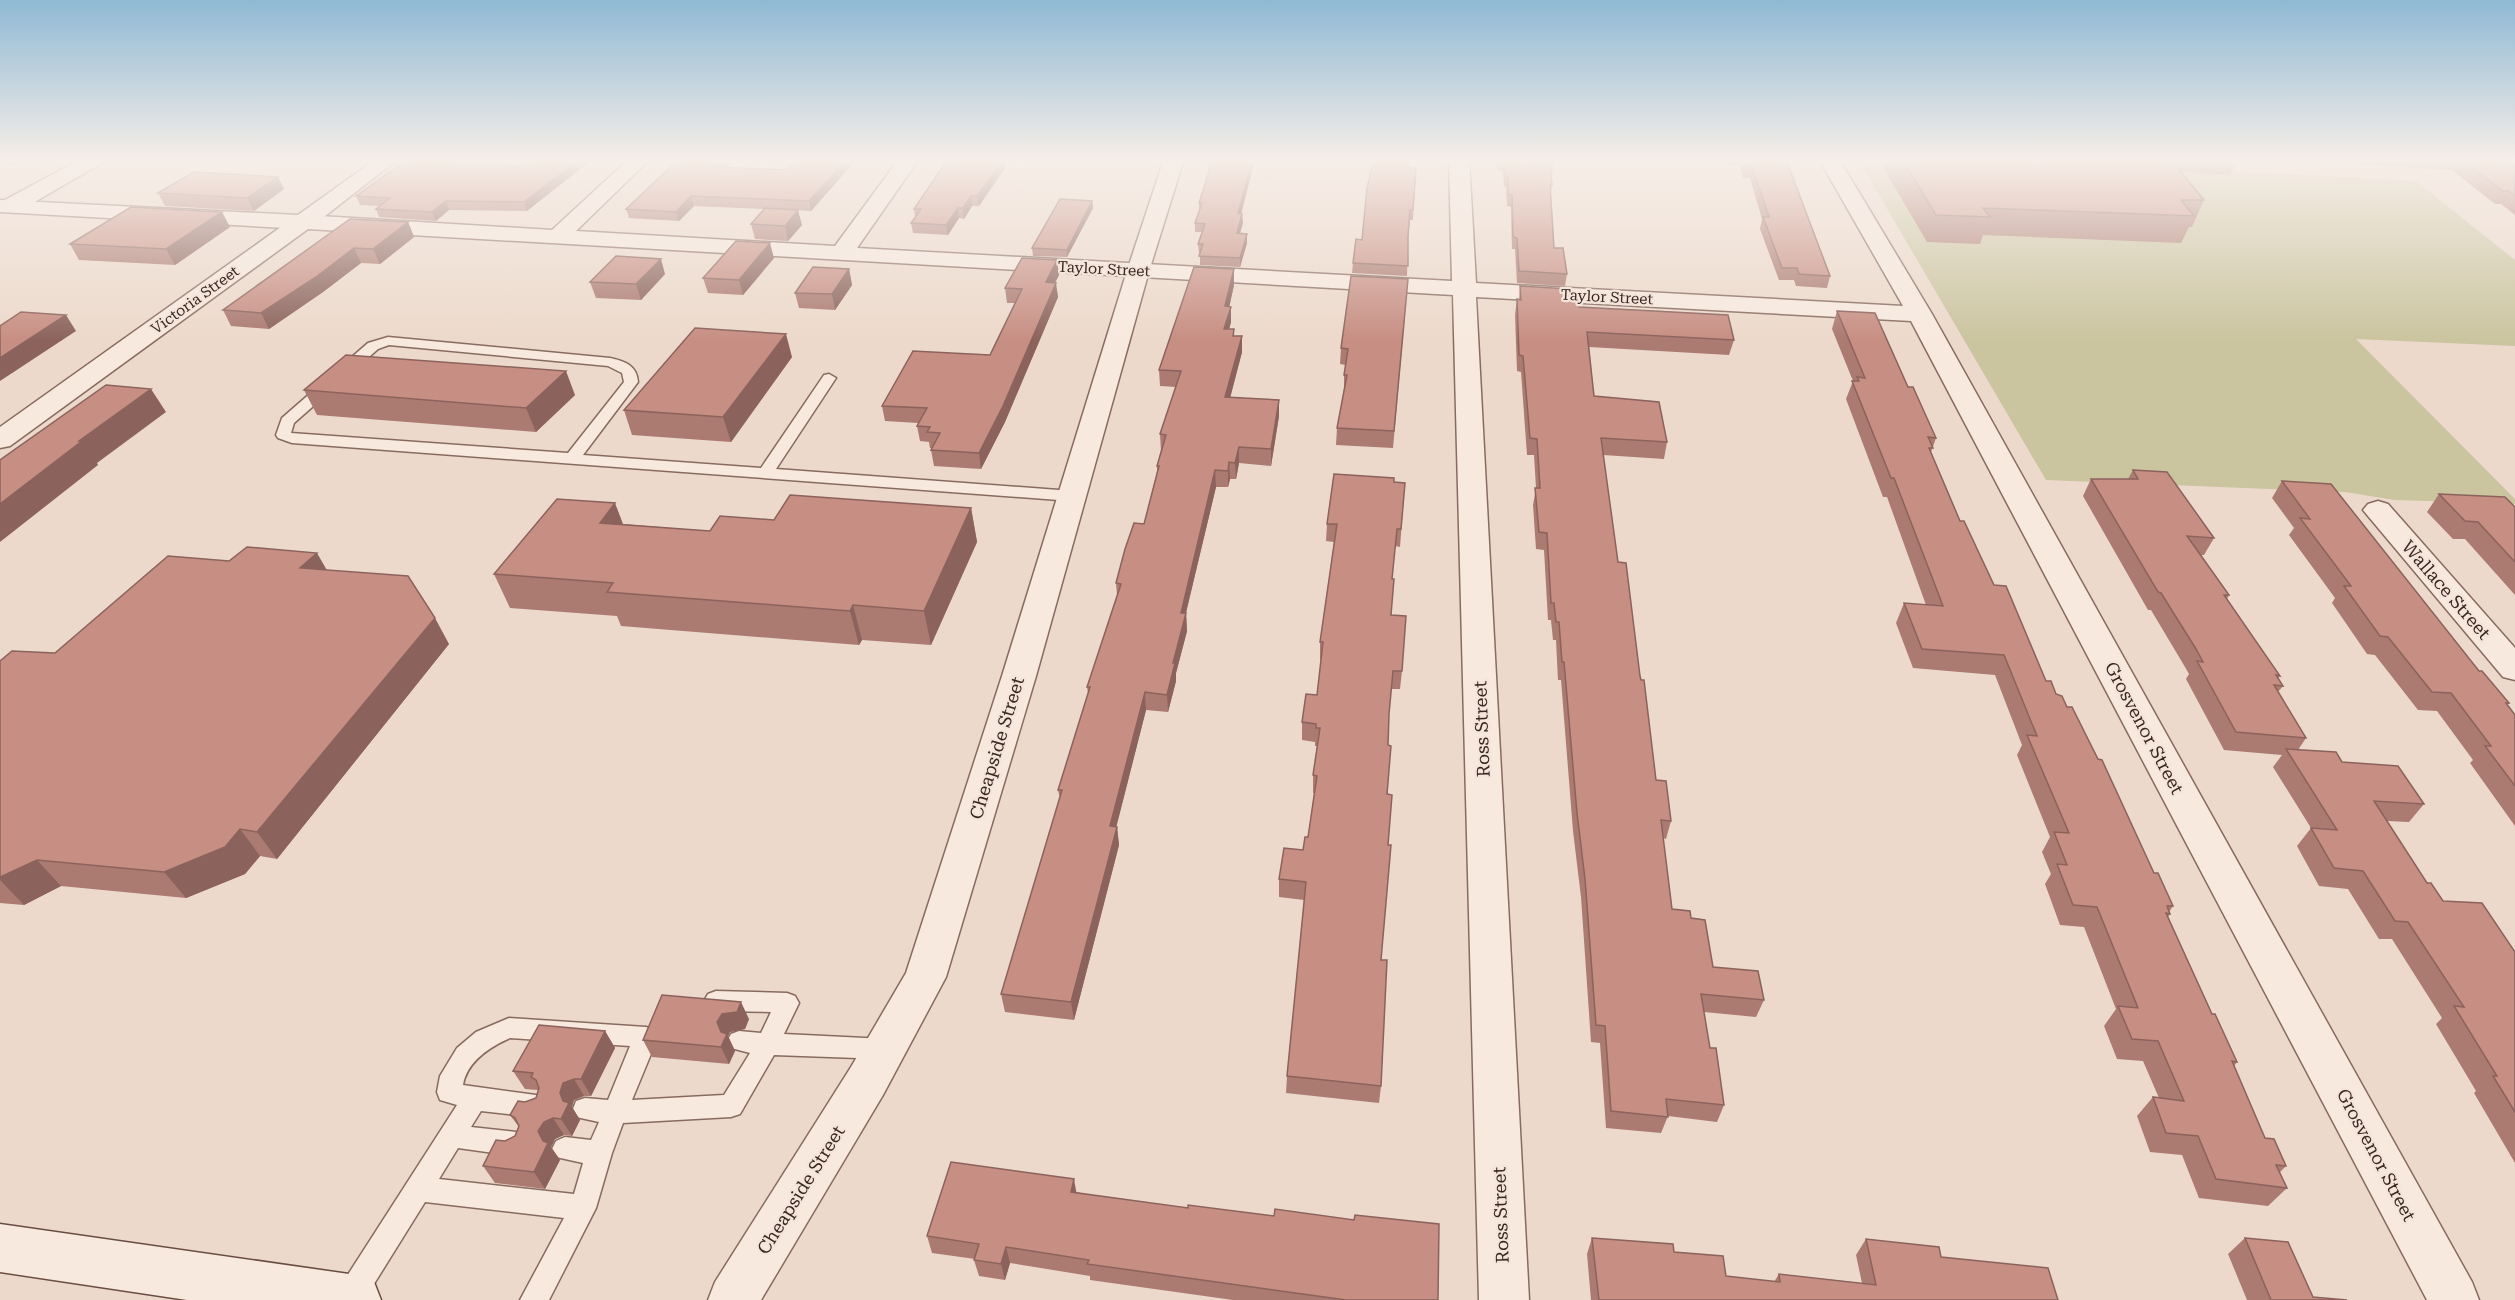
<svg xmlns="http://www.w3.org/2000/svg" width="2515" height="1300" font-family="'Roboto Serif',serif">
  <style>
    .green { fill: #cac49f }
    .lines { fill: none; stroke-linecap: round; stroke-linejoin: round }
    .service-casing { stroke: #886b60; stroke-width: 3 }
    .minor-casing { stroke: #886b60; stroke-width: 3 }
    .tertiary-casing { stroke: #886b60; stroke-width: 3 }
    .secondary-casing { stroke: #6a4c43; stroke-width: 3 }
    .service { fill: #f7e9de; fill-rule: evenodd }
    .minor { fill: #f7e9de; fill-rule: evenodd }
    .tertiary { fill: #f7e9de; fill-rule: evenodd }
    .secondary { fill: #f7e9de; fill-rule: evenodd }
    .wall { fill: #ab7a71 }
    .shaded-wall { fill: #8b635c }
    .building { fill: #c78e83; stroke: #8b635c; stroke-width: 1.5 }
    .labels { text-anchor: middle; stroke-width: 4.5; stroke-linejoin: round; paint-order: stroke }
    .far-street-label { font-size: 15px; fill: #392722; stroke: #f4e5da }
    .street-label { font-size: 18px; fill: #392722; stroke: #f4e5da }
  </style>
  <rect width="100%" height="100%" fill="#ecd9cb"/>
  <!-- green -->
  <polygon class="green" points="1858,159 2062,159 2066,163 2416,181 2515,260 2515,346 2356,339 2515,499 2515,504 2395,500 2345,492 2046,480"/>
  <g class="lines">
    <!-- service casing -->
    <g class="service-casing">
      <g id="service">
        <path d="M 388,337 L 610,358 C 624,361 637,365 638,382 L 583,455 L 761,468 L 824,375 L 829,374 L 836,378 L 776,469 L 1072,491 L 1080,496 L 1072,501 L 292,443 L 278,438 L 276,435 L 282,418 L 368,343 ZM 389,345 L 608,366 L 622,373 L 624,382 L 568,453 L 291,433 L 294,423 L 378,349 Z"/>
        <path d="M 716,991 L 787,993 L 795,996 L 799,1003 L 784,1034 L 885,1039 L 893,1042 L 897,1049 L 893,1056 L 885,1059 L 774,1055 L 740,1114 L 731,1117 L 623,1123 L 612,1153 L 596,1208 L 549,1300 L 520,1300 L 564,1218 L 425,1202 L 364,1300 L 338,1300 L 336,1297 L 340,1287 L 457,1105 L 440,1100 L 437,1092 L 440,1076 L 457,1048 L 476,1032 L 509,1018 L 646,1027 L 654,1030 L 658,1037 L 632,1100 L 724,1095 L 750,1053 L 731,1048 L 727,1041 L 731,1034 L 739,1031 L 761,1033 L 771,1012 L 716,1011 L 708,1008 L 704,1001 L 708,994 ZM 510,1038 L 630,1046 L 608,1100 L 585,1098 L 576,1101 L 573,1109 L 576,1117 L 599,1122 L 591,1140 L 565,1137 L 556,1141 L 552,1149 L 556,1157 L 583,1163 L 574,1194 L 439,1179 L 458,1148 L 516,1156 L 525,1152 L 529,1144 L 525,1136 L 516,1132 L 471,1127 L 481,1111 L 536,1117 L 545,1114 L 548,1106 L 545,1098 L 536,1095 L 463,1085 C 467,1061 490,1047 510,1038 Z"/>
      </g>
    </g>
    <!-- minor casing -->
    <g class="minor-casing">
      <g id="minor">
        <polygon points="81,159 105,159 102,163 19,211 11,212 3,211 0,206 3,201"/>
        <polygon points="629,159 650,159 576,231 835,246 899,159 919,159 857,248 1452,281 1449,159 1469,159 1476,283 1903,306 1819,159 1839,159 1932,314 2472,1282 2479,1300 2427,1300 1911,321 1476,297 1529,1300 1479,1300 1453,295 308,229 10,446 0,448 0,427 295,217 303,215 552,230"/>
        <polygon points="2378,501 2388,504 2515,648 2515,680 2503,677 2368,516 2363,510 2368,504"/>
      </g>
    </g>
    <!-- tertiary casing -->
    <g class="tertiary-casing">
      <g id="tertiary">
        <polygon points="376,159 398,159 311,227 303,229 0,212 0,200 298,215"/>
        <polygon points="1164,159 1184,159 1149,271 1036,676 946,977 883,1095 761,1300 708,1300 715,1282 851,1067 906,973 1002,676 1127,271"/>
      </g>
    </g>
    <!-- secondary casing -->
    <g class="secondary-casing">
      <polygon id="secondary" points="0,1224 356,1275 374,1282 381,1300 187,1300 0,1272"/>
    </g>
    <!-- service -->
    <use href="#service" class="service"/>
    <!-- minor -->
    <use href="#minor" class="minor"/>
    <!-- tertiary -->
    <use href="#tertiary" class="tertiary"/>
    <!-- secondary -->
    <use href="#secondary" class="secondary"/>
  </g>
  <!-- wall -->
  <g class="wall">
    <polygon points="0,159 30,159 16,165 0,164"/>
    <polygon points="734,159 726,167 786,170 855,161 811,211 791,210 802,225 788,241 755,239 751,224 764,209 694,206 679,221 629,218 626,209"/>
    <polygon points="1211,159 1255,159 1241,214 1242,214 1243,223 1240,233 1247,234 1247,243 1240,267 1200,265 1200,253 1199,253 1198,244 1202,232 1195,232 1195,223 1199,212 1199,203 1208,173 1208,165"/>
    <polygon points="1410,159 1408,168 1416,168 1413,220 1410,220 1408,238 1407,276 1352,273 1353,263 1362,240"/>
    <polygon points="1496,159 1557,159 1557,162 1554,162 1552,174 1551,174 1552,185 1551,194 1554,248 1567,274 1565,286 1517,283 1515,249 1512,249 1511,207 1507,206 1506,187 1504,187 1503,171 1497,170"/>
    <polygon points="1725,159 1786,159 1830,276 1827,288 1796,286 1794,280 1779,280 1760,229 1762,219 1750,178 1743,178 1740,166 1727,166"/>
    <polygon points="1878,159 2238,159 2230,175 2181,172 2204,200 2192,227 2189,227 2181,243 1983,235 1980,244 1927,242"/>
    <polygon points="2347,159 2507,159 2515,165 2515,215 2501,204 2495,204 2452,170 2366,165 2347,162"/>
    <polygon points="524,166 527,211 449,210 436,221 379,217 376,209 379,206 360,205 356,196"/>
    <polygon points="1005,168 979,206 972,206 964,219 959,218 948,235 913,233 911,223 915,217 914,209"/>
    <polygon points="278,177 284,189 254,211 165,206 158,193"/>
    <polygon points="1092,201 1093,208 1067,257 1033,256 1032,248"/>
    <polygon points="408,222 414,237 380,264 361,263 323,292 269,329 231,326 223,310"/>
    <polygon points="230,227 175,265 79,260 70,244"/>
    <polygon points="774,258 743,295 708,293 703,278"/>
    <polygon points="1057,260 1059,275 1055,283 1058,297 1005,422 981,469 934,466 931,450 932,448 930,448 929,442 920,441 917,426 918,423 885,421 882,406 990,355 1015,303 1007,303 1005,288"/>
    <polygon points="849,269 852,285 835,310 799,308 795,293"/>
    <polygon points="665,274 641,300 596,298 590,282"/>
    <polygon points="1408,279 1393,448 1336,445 1337,428 1344,391 1344,375 1346,365 1340,364 1341,348"/>
    <polygon points="1234,285 1229,307 1231,307 1231,322 1229,329 1234,336 1242,336 1242,352 1230,397 1279,416 1271,466 1239,463 1236,479 1230,479 1228,487 1216,487 1186,613 1187,631 1176,673 1176,681 1168,712 1146,710 1116,827 1117,827 1119,845 1074,1020 1005,1012 1001,994 1060,799 1058,790 1088,693 1087,687 1117,595 1116,583 1144,524 1157,472 1157,466 1161,451 1160,434 1176,387 1160,386 1159,370"/>
    <polygon points="1520,286 1571,297 1579,307 1734,340 1729,355 1589,347 1594,396 1667,442 1664,459 1603,455 1618,562 1640,676 1656,780 1671,821 1666,839 1663,838 1672,909 1691,918 1713,967 1764,1000 1756,1017 1704,1012 1710,1048 1724,1105 1717,1122 1668,1116 1661,1133 1606,1128 1600,1043 1591,1042 1581,897 1573,831 1561,680 1558,680 1556,640 1553,640 1551,620 1548,620 1544,550 1536,549 1533,505 1536,488 1534,455 1527,455 1521,372 1517,371 1515,315 1517,299 1519,300"/>
    <polygon points="1837,311 1908,387 1936,438 1931,452 1960,521 1994,585 2046,681 2067,707 2154,873 2173,906 2169,912 2170,914 2168,917 2212,1014 2237,1062 2234,1066 2265,1138 2286,1166 2280,1172 2287,1188 2268,1206 2199,1198 2182,1155 2150,1152 2137,1116 2153,1097 2159,1098 2143,1061 2117,1059 2104,1026 2116,1009 2084,927 2060,925 2045,884 2051,874 2042,852 2050,837 2017,755 2022,745 1995,675 1913,668 1896,623 1904,603 1926,605 1887,497 1883,497 1846,399 1853,381 1832,329"/>
    <polygon points="792,357 731,442 632,435 624,410"/>
    <polygon points="304,390 575,395 536,432 317,415"/>
    <polygon points="2133,470 2214,538 2204,555 2201,555 2229,595 2227,599 2280,676 2278,678 2283,686 2278,692 2306,738 2298,750 2342,762 2424,804 2409,822 2387,821 2427,883 2443,901 2515,952 2515,1163 2474,1093 2476,1091 2436,1024 2442,1018 2392,939 2379,939 2348,889 2319,886 2297,846 2311,828 2273,767 2282,755 2224,750 2186,679 2189,674 2185,667 2151,610 2148,610 2083,496 2091,479 2128,479"/>
    <polygon points="2282,481 2479,671 2509,703 2507,705 2515,715 2515,826 2470,763 2473,760 2437,711 2418,710 2375,655 2367,654 2332,603 2335,598 2289,535 2294,528 2272,498"/>
    <polygon points="1394,482 1405,483 1400,547 1395,546 1392,579 1391,615 1402,671 1400,689 1391,689 1389,714 1388,745 1388,845 1381,960 1381,1086 1379,1103 1286,1093 1287,1076 1304,900 1279,897 1279,879 1303,850 1308,837 1314,793 1313,793 1313,775 1317,746 1315,746 1315,742 1302,740 1302,722 1317,695 1321,660 1320,659 1320,642 1334,542 1326,541 1327,524"/>
    <polygon points="2439,494 2515,507 2515,595 2465,539 2453,539 2427,512"/>
    <polygon points="971,508 977,542 931,645 862,640 859,645 621,626 617,616 510,608 494,574 623,524 710,531 774,520"/>
    <polygon points="326,570 449,644 277,859 260,856 245,874 186,898 61,886 24,905 0,903 0,661 55,653"/>
    <polygon points="749,1019 745,1029 730,1032 728,1036 735,1051 729,1064 652,1057 643,1040"/>
    <polygon points="605,1031 615,1048 591,1096 584,1096 574,1100 572,1107 580,1120 572,1136 564,1135 555,1139 551,1147 560,1160 545,1189 495,1183 483,1166 505,1141 515,1136 519,1127 510,1115 525,1102 536,1098 538,1090 525,1089 513,1071"/>
    <polygon points="1077,1192 1438,1300 1233,1300 1090,1280 1090,1276 1010,1263 1005,1280 979,1276 974,1260 975,1259 932,1253 927,1236"/>
    <polygon points="1592,1238 1726,1276 1774,1282 1779,1274 1862,1283 1856,1255 1866,1239 1941,1257 2058,1300 1591,1300 1587,1254"/>
    <polygon points="2245,1238 2313,1297 2347,1300 2247,1300 2228,1254"/>
  </g>
  <!-- shaded-wall -->
  <g class="shaded-wall">
    <polygon points="12,159 30,159 16,165"/>
    <polygon points="580,159 593,159 527,211 524,202"/>
    <polygon points="723,159 734,159 718,176 715,167"/>
    <polygon points="847,159 857,159 811,211 809,201"/>
    <polygon points="1004,159 1005,168 979,206 977,196"/>
    <polygon points="1253,159 1255,159 1239,222 1238,213"/>
    <polygon points="278,177 284,189 254,211 247,198"/>
    <polygon points="691,196 694,206 679,221 676,212"/>
    <polygon points="971,196 972,206 964,219 963,208"/>
    <polygon points="446,201 449,210 436,221 432,212"/>
    <polygon points="1092,201 1093,208 1067,257 1067,250"/>
    <polygon points="958,208 959,218 948,235 946,225"/>
    <polygon points="798,210 802,225 788,241 785,226"/>
    <polygon points="222,212 230,227 175,265 166,249"/>
    <polygon points="1242,214 1243,223 1237,242 1237,233"/>
    <polygon points="408,222 414,237 380,264 373,249"/>
    <polygon points="1247,234 1247,243 1240,267 1240,258"/>
    <polygon points="770,243 774,258 743,295 739,280"/>
    <polygon points="354,248 361,263 323,292 269,329 261,313"/>
    <polygon points="661,259 665,274 641,300 636,284"/>
    <polygon points="1057,260 1059,275 1047,297 1046,282"/>
    <polygon points="849,269 852,285 835,310 832,294"/>
    <polygon points="1234,269 1234,285 1226,322 1225,306"/>
    <polygon points="1056,283 1058,297 1005,422 981,469 979,453"/>
    <polygon points="1231,307 1231,322 1225,345 1224,329"/>
    <polygon points="66,315 76,331 0,381 0,358"/>
    <polygon points="786,334 792,357 731,442 723,417"/>
    <polygon points="1242,336 1242,352 1226,414 1225,397"/>
    <polygon points="566,371 575,395 536,432 526,408"/>
    <polygon points="151,389 166,412 97,463 98,465 0,542 0,504 79,441"/>
    <polygon points="1279,400 1279,416 1271,466 1271,449"/>
    <polygon points="1239,447 1239,463 1236,479 1235,463"/>
    <polygon points="1229,462 1230,479 1228,487 1228,471"/>
    <polygon points="1215,470 1216,487 1182,629 1186,613 1187,631 1176,673 1176,681 1168,712 1167,695 1181,613"/>
    <polygon points="615,503 628,537 600,523"/>
    <polygon points="971,508 977,542 931,645 924,611"/>
    <polygon points="317,553 332,579 300,568"/>
    <polygon points="853,605 862,640 859,645 850,611"/>
    <polygon points="435,618 449,644 277,859 257,832"/>
    <polygon points="1145,692 1146,710 1112,844 1110,826"/>
    <polygon points="1117,827 1119,845 1074,1020 1071,1002"/>
    <polygon points="240,829 260,856 245,874 186,898 164,872"/>
    <polygon points="37,860 61,886 24,905 0,880 0,877"/>
    <polygon points="741,1002 749,1019 745,1029 730,1032 728,1036 735,1051 729,1064 721,1047 717,1022 722,1014"/>
    <polygon points="605,1031 615,1048 591,1096 581,1079"/>
    <polygon points="574,1079 584,1096 574,1100 572,1107 580,1120 572,1136 561,1119 563,1101 560,1093 563,1083"/>
    <polygon points="553,1118 564,1135 555,1139 551,1147 560,1160 545,1189 534,1172 538,1131 544,1122"/>
    <polygon points="1074,1179 1077,1196 1071,1192"/>
    <polygon points="1006,1247 1010,1263 1005,1280 1001,1264"/>
  </g>
  <!-- building -->
  <g class="building">
    <polygon points="408,159 524,166 532,159 580,159 524,202 446,201 432,212 376,209 390,198 356,196"/>
    <polygon points="679,159 723,159 715,167 786,170 797,159 847,159 809,201 691,196 676,212 626,209"/>
    <polygon points="948,159 1004,159 977,196 971,196 963,208 958,208 946,225 911,223 921,209 914,209"/>
    <polygon points="1211,159 1253,159 1238,213 1242,214 1237,233 1247,234 1240,258 1199,256 1203,244 1198,244 1205,224 1195,223 1202,203 1199,203 1211,165 1208,165"/>
    <polygon points="1374,159 1409,159 1408,168 1416,168 1413,210 1410,210 1408,236 1408,266 1353,263 1356,239 1362,240 1367,188"/>
    <polygon points="1498,159 1553,159 1554,163 1550,163 1552,185 1550,185 1554,248 1563,248 1567,274 1519,271 1517,238 1513,237 1512,195 1508,195 1508,176 1505,176 1504,160 1498,160"/>
    <polygon points="1743,159 1786,159 1830,276 1799,274 1797,268 1782,268 1763,217 1769,217 1752,167 1746,167"/>
    <polygon points="1902,159 2170,159 2204,200 2181,200 2194,216 1983,208 1990,217 1936,215"/>
    <polygon points="2461,159 2507,159 2515,165 2515,196 2509,191 2503,191"/>
    <polygon points="194,172 278,177 247,198 158,193"/>
    <polygon points="1060,199 1092,201 1067,250 1032,248"/>
    <polygon points="131,207 222,212 166,249 70,244"/>
    <polygon points="765,208 798,210 785,226 751,224"/>
    <polygon points="350,219 408,222 373,249 354,248 316,277 261,313 223,310"/>
    <polygon points="736,241 770,243 739,280 703,278"/>
    <polygon points="616,256 661,259 636,284 590,282"/>
    <polygon points="1022,258 1057,260 1046,282 1056,283 1003,406 979,453 931,450 940,433 927,432 930,427 917,426 927,408 882,406 913,351 990,355 1022,289 1005,288"/>
    <polygon points="813,267 849,269 832,294 795,293"/>
    <polygon points="1194,267 1234,269 1225,306 1231,307 1224,329 1234,329 1233,336 1242,336 1225,397 1279,400 1271,449 1239,447 1235,463 1229,462 1228,471 1215,470 1181,613 1186,613 1173,663 1175,663 1167,695 1145,692 1110,826 1117,827 1071,1002 1001,994 1062,790 1058,790 1090,687 1087,687 1121,584 1116,583 1125,549 1134,523 1144,524 1159,466 1157,466 1166,435 1160,434 1181,371 1159,370"/>
    <polygon points="1351,276 1408,279 1394,431 1337,428 1347,375 1344,375 1348,349 1341,348"/>
    <polygon points="1520,286 1570,289 1571,297 1577,297 1579,307 1728,315 1734,340 1587,332 1594,396 1659,402 1667,442 1601,438 1618,562 1626,563 1640,676 1641,680 1644,680 1656,780 1666,781 1671,821 1661,820 1672,909 1690,911 1691,918 1705,920 1713,967 1758,971 1764,1000 1701,994 1710,1048 1716,1048 1724,1105 1666,1099 1668,1117 1611,1111 1605,1026 1596,1025 1585,879 1577,813 1564,662 1562,662 1559,622 1556,622 1554,603 1551,603 1547,533 1539,532 1535,488 1540,488 1537,439 1530,438 1523,356 1519,355 1517,299 1521,300"/>
    <polygon points="1837,311 1875,313 1908,387 1913,387 1936,438 1928,437 1933,448 1929,448 1960,521 1964,521 1994,585 2006,586 2046,681 2051,681 2056,694 2062,696 2067,707 2072,707 2098,759 2102,760 2154,873 2158,873 2173,906 2167,906 2170,914 2166,913 2212,1014 2215,1014 2237,1062 2232,1061 2265,1138 2274,1139 2286,1166 2276,1165 2287,1188 2216,1179 2198,1136 2166,1133 2153,1097 2184,1101 2158,1041 2132,1039 2118,1006 2138,1008 2097,907 2073,905 2057,864 2067,865 2054,832 2069,833 2027,735 2037,736 2004,655 1922,649 1904,603 1943,606 1894,478 1891,478 1852,381 1859,381 1857,377 1865,378"/>
    <polygon points="21,312 66,315 0,358 0,326"/>
    <polygon points="695,328 786,334 723,417 624,410"/>
    <polygon points="346,355 566,371 526,408 304,390"/>
    <polygon points="106,385 151,389 79,441 82,441 0,504 0,460"/>
    <polygon points="2133,470 2167,472 2214,538 2187,536 2229,595 2224,595 2280,676 2276,675 2283,686 2274,685 2306,738 2236,732 2197,661 2203,662 2196,649 2161,593 2158,592 2091,479 2138,479"/>
    <polygon points="1334,474 1394,478 1394,482 1405,483 1401,529 1397,529 1392,579 1394,579 1391,615 1406,616 1402,671 1393,671 1389,714 1388,745 1391,746 1387,794 1392,795 1388,845 1391,845 1381,960 1387,960 1381,1086 1287,1076 1306,882 1279,879 1284,848 1303,850 1305,837 1308,837 1317,776 1313,775 1320,728 1316,728 1316,724 1302,722 1306,694 1317,695 1323,642 1320,642 1337,524 1327,524"/>
    <polygon points="2282,481 2331,484 2479,671 2482,671 2509,703 2506,703 2515,715 2515,786 2485,746 2491,746 2451,693 2432,692 2388,637 2380,636 2344,586 2351,586 2300,518 2310,519"/>
    <polygon points="2439,494 2505,497 2515,507 2515,562 2478,522 2465,521"/>
    <polygon points="790,495 971,508 924,611 853,605 850,611 607,592 613,583 494,574 557,499 615,503 600,523 710,531 720,516 774,520"/>
    <polygon points="247,547 317,553 300,568 408,576 435,618 257,832 240,829 225,847 164,872 37,860 0,877 0,661 12,651 55,653 168,556 229,561"/>
    <polygon points="2286,749 2336,752 2342,762 2398,766 2424,804 2374,801 2427,883 2431,883 2443,901 2482,903 2515,952 2515,1112 2493,1076 2497,1076 2454,1006 2464,1007 2408,922 2395,921 2363,871 2334,868 2311,828 2337,830"/>
    <polygon points="662,995 741,1002 737,1012 722,1014 717,1022 721,1032 727,1034 721,1047 643,1040"/>
    <polygon points="539,1025 605,1031 581,1079 574,1079 563,1083 560,1093 563,1101 569,1103 561,1119 553,1118 544,1122 538,1131 543,1141 548,1143 534,1172 483,1166 496,1140 505,1141 515,1136 519,1126 515,1118 510,1115 518,1101 525,1102 536,1098 539,1088 536,1080 531,1077 533,1073 513,1071"/>
    <polygon points="951,1162 1074,1179 1071,1192 1188,1208 1188,1205 1274,1216 1275,1209 1354,1220 1355,1215 1439,1224 1438,1300 1346,1300 1087,1264 1089,1260 1006,1247 1001,1264 974,1260 979,1244 927,1236"/>
    <polygon points="1592,1238 1673,1244 1674,1252 1723,1256 1726,1276 1780,1282 1779,1274 1876,1285 1866,1239 1939,1247 1941,1257 2048,1268 2058,1300 1599,1300"/>
    <polygon points="2245,1238 2288,1242 2313,1297 2347,1300 2271,1300"/>
  </g>
  <!-- sky -->
  <linearGradient id="sky" x2="0" y2="1"><stop stop-color="#8fb9d4"/><stop offset="0.47" stop-color="#f6eee8"/><stop offset="1" stop-color="#f6eee8" stop-opacity="0"/></linearGradient>
  <rect width="2515" height="341" fill="url(#sky)"/>
  <g class="labels">
    <!-- far-street labels -->
    <g class="far-street-label">
      <text transform="translate(1104 269) rotate(3)" y="5">Taylor Street</text>
      <text transform="translate(1607 297) rotate(3)" y="5">Taylor Street</text>
      <text transform="translate(195 300) rotate(-36)" y="5">Victoria Street</text>
    </g>
    <!-- street labels -->
    <g class="street-label">
      <text transform="translate(2446 590) rotate(49)" y="6">Wallace Street</text>
      <text transform="translate(2144 728) rotate(62)" y="6">Grosvenor Street</text>
      <text transform="translate(1482 729) rotate(-92)" y="6">Ross Street</text>
      <text transform="translate(997 748) rotate(-73)" y="6">Cheapside Street</text>
      <text transform="translate(2376 1155) rotate(62)" y="6">Grosvenor Street</text>
      <text transform="translate(801 1190) rotate(-58)" y="6">Cheapside Street</text>
      <text transform="translate(1501 1215) rotate(-92)" y="6">Ross Street</text>
    </g>
  </g>
</svg>
